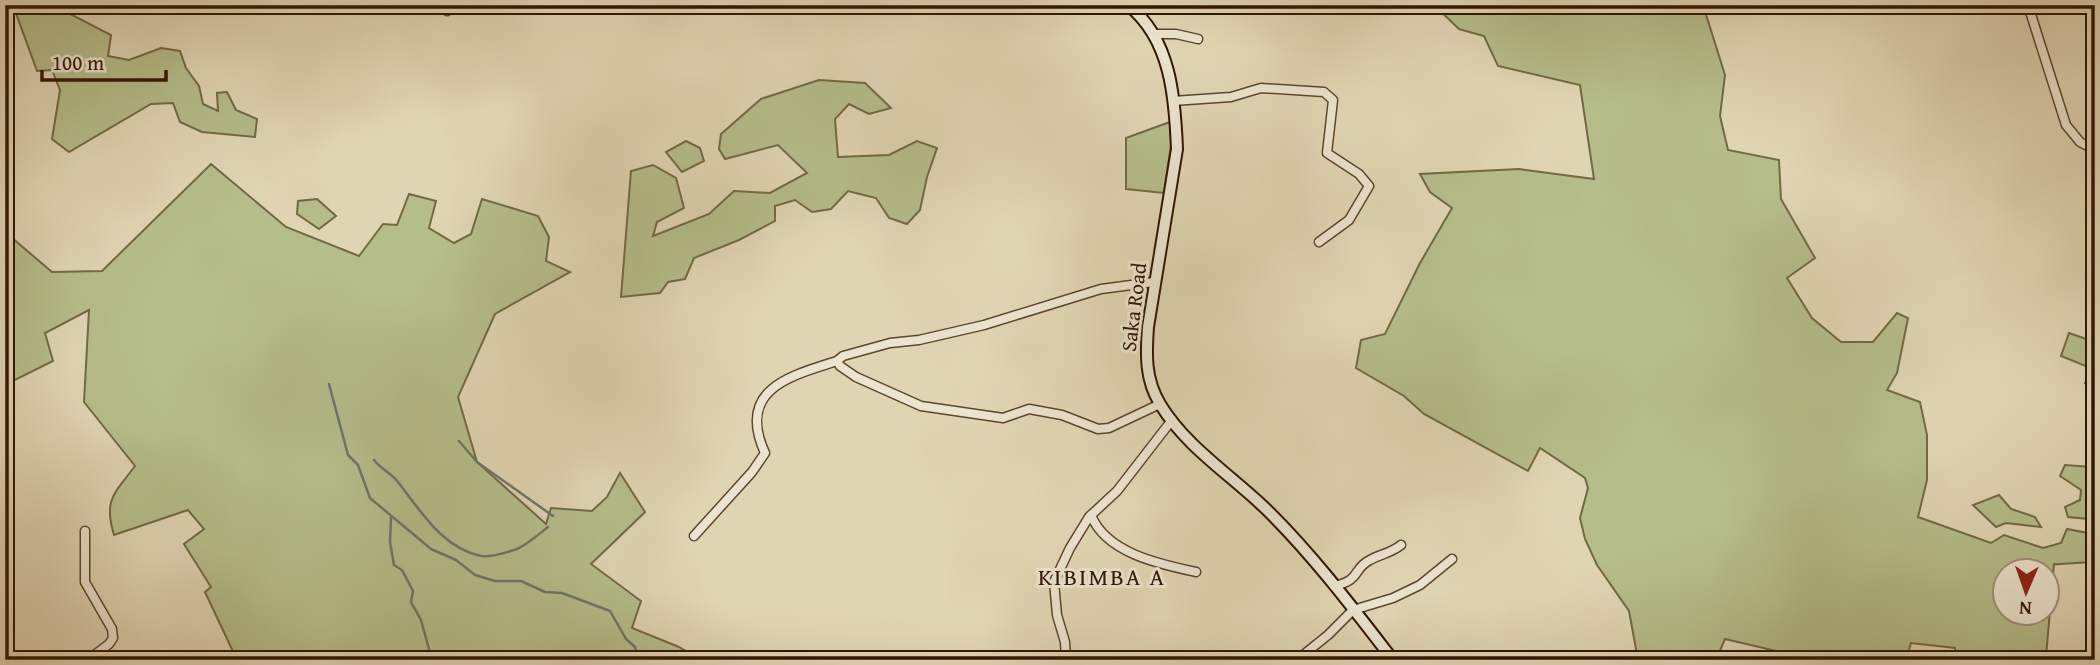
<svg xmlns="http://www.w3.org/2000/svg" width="2100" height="665" font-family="'Gentium Book Plus',serif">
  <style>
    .green { fill: #b5bd8b; stroke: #736946; stroke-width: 2; fill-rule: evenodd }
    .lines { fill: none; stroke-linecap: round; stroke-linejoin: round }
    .stream { stroke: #6c7767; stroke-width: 2.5 }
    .street-casing { stroke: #5d452e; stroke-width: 11 }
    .secondary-casing { stroke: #311502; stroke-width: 14 }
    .street { stroke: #ebe4ce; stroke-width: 8 }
    .secondary { stroke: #ebe4ce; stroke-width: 10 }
    .labels { text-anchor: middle; stroke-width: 6; stroke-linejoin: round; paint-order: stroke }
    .street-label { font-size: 21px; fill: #311502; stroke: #ebe4ce }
    .quarter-label { font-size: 24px; letter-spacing: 2px; fill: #311502; stroke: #ebe4ce }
  </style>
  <rect width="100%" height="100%" fill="#e0d5b3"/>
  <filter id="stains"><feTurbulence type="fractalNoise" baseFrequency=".00286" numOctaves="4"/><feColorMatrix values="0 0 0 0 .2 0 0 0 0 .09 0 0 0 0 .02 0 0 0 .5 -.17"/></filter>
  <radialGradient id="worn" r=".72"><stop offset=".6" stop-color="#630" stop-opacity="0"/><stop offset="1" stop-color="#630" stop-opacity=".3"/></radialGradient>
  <!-- green -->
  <g class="green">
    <polygon points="17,5 53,5 111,35 108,56 129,60 161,48 180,51 186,68 199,86 203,104 218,111 217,93 227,92 236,110 257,119 255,137 202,132 180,122 173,103 151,104 69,152 52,139 60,90 52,70 37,71 17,16"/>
    <path d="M 1434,5 L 1486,5 L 1488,8 L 1493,5 L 1703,5 L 1725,75 L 1720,116 L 1728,150 L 1779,160 L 1781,199 L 1815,258 L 1787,278 L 1812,318 L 1841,342 L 1873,342 L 1897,313 L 1908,318 L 1897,373 L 1887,390 L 1920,402 L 1927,435 L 1927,480 L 1918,517 L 1991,543 L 2004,535 L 2043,548 L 2061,543 L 2067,529 L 2088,533 L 2089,519 L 2068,517 L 2065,507 L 2080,500 L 2081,490 L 2060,476 L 2065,465 L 2092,467 L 2095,462 L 2095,563 C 2081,561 2067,565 2054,564 L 2046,657 L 1956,660 L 1955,648 L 1911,643 L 1906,660 L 1866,660 L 1866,657 L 1817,651 L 1776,651 L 1725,639 L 1716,660 L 1638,660 L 1629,611 L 1597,565 L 1585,539 L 1580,518 L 1588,488 L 1585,478 L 1540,448 L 1528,471 L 1424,414 L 1404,396 L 1356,368 L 1361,340 L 1385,334 L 1420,263 L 1452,208 L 1430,192 L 1420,174 L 1519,169 L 1594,179 L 1580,85 L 1498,66 L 1484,36 L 1459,29 ZM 2006,570 L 2048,570 L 2048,612 L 2006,612 Z"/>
    <polygon points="819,80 865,83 891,108 869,114 849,104 835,119 838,157 889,155 917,141 937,148 927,177 920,210 907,224 889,218 876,198 848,191 831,209 812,212 795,200 775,206 775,221 739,240 694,258 685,279 668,282 660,293 621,297 631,171 653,165 676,178 684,208 657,222 653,236 709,214 734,191 770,193 807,173 778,145 725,159 719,149 721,134 761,99"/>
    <polygon points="1170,122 1171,145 1164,193 1126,189 1126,138"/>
    <polygon points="686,141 700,148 704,161 682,172 666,152"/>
    <path d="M 211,164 L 286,227 L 359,256 L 383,224 L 397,225 L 409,194 L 436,201 L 429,228 L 454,243 L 471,234 L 482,199 L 538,216 L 549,237 L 546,261 L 570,272 L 495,314 L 458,397 L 477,462 L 546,524 L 551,508 L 592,511 L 607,497 L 620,473 L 645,512 L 591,564 L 641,601 L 632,628 L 679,647 L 700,660 L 237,660 L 205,592 L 211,587 L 184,544 L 204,529 L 188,510 L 114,535 C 103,499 115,493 135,466 L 84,402 L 89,310 L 45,333 L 53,361 L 5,385 L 5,232 L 52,272 L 102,271 Z"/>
    <polygon points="317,199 336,216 319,229 297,214 298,201"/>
    <polygon points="2069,333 2095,342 2095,387 2085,383 2093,369 2061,356"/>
    <polygon points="1999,495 2011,509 2035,517 2041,527 2006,523 1996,527 1973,505"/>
  </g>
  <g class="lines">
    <!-- stream -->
    <g class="stream">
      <polyline points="329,384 348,455 358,465 370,498 431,549 456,560 475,575 495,581 521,581 545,592 562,593 610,611 626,639 635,647 637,660"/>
      <polyline points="459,441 477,462 553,516"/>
      <path d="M 374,460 C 381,469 391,473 398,482 C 420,510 442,548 481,556 C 490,558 508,552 517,549 C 528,544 539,534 548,527"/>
      <polyline points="391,517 390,542 394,565 402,570 413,591 411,602 421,620 432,660"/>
    </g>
    <!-- street casing -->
    <g class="street-casing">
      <g id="street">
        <polyline points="2028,5 2066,125 2080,142 2095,150"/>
        <polyline points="447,11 454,5"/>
        <polyline points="1152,34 1176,34 1198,39"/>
        <polyline points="1173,101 1231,97 1261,88 1324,92 1333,100 1327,153 1359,174 1369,186 1349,220 1319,242"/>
        <polyline points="1154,282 1101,289 984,325 919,340 890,343 843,356 837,361 840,366 856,377 921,406 1003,418 1029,409 1062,415 1098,429 1109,428 1160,404"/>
        <path d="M 1091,515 C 1106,553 1159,564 1196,572"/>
        <polyline points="85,531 85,582 112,629 113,638 109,644 88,660"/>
        <path d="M 694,536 L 752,472 L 765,453 C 736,389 790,376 837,361"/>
        <path d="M 1334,586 C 1362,580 1352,569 1370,560 C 1381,554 1391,553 1401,545"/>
        <polyline points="1066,660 1065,642 1057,615 1054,582 1070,548 1089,517 1117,491 1172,420"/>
        <polyline points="1297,660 1328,635 1353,610 1393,598 1420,585 1452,559"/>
      </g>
    </g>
    <!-- secondary casing -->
    <g class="secondary-casing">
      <path id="secondary" d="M 1128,5 C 1171,39 1175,98 1177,149 L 1148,327 C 1146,355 1145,379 1160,404 C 1186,447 1231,475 1266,509 C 1312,554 1353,608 1393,660"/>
    </g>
    <!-- street -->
    <use href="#street" class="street"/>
    <!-- secondary -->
    <use href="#secondary" class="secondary"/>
  </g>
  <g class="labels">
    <!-- street labels -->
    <g class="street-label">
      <text transform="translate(1134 307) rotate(-83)" y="7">Saka Road</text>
    </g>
    <!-- quarter labels -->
    <g class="quarter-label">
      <text x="1102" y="585">KIBIMBA A</text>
    </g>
  </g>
  <!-- margin -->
  <rect width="2100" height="665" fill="none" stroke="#e0d5b3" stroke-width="28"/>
  <rect x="7" y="7" width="2086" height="651" fill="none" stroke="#311502" stroke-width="3.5"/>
  <rect x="14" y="14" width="2072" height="637" fill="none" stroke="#311502" stroke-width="2"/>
  <!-- north arrow -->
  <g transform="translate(2026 592) rotate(182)"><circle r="33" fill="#ebe4ce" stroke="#a1917c" stroke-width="2"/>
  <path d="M0-5L12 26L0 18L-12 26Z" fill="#8f2418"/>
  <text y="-10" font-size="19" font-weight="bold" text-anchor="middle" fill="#311502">N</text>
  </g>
  <!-- scale -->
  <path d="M42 70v10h124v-10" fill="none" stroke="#311502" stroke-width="3.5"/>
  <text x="52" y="70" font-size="21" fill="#311502" stroke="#ebe4ce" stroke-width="5" paint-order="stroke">100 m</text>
  <rect width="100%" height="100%" filter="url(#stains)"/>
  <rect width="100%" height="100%" fill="url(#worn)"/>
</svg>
